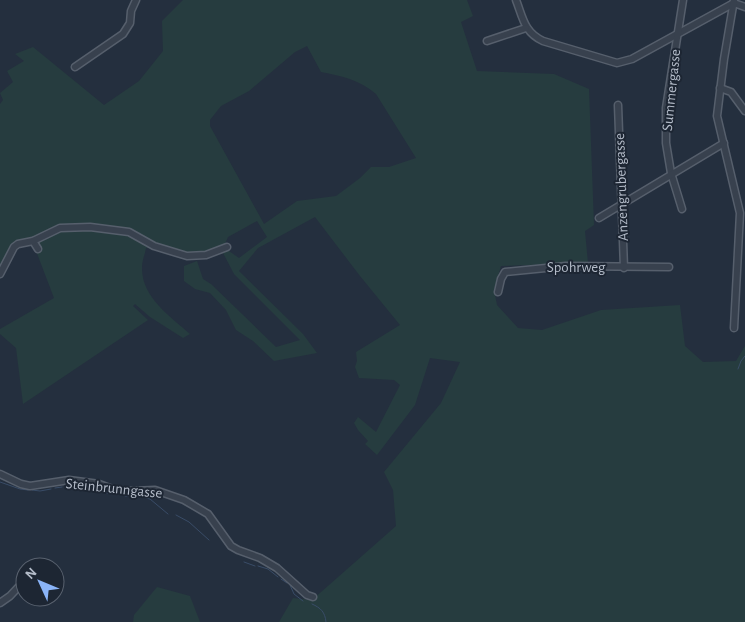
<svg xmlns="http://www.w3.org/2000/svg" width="745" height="622" font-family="'Alegreya Sans',sans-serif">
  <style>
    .green { fill: #263c3f; fill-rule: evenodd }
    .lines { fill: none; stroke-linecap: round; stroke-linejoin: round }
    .stream { stroke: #394c67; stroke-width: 1 }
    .minor-casing { stroke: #565f6c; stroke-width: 9 }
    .minor { stroke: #38414e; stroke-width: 6 }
    .labels { text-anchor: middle; stroke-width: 4; stroke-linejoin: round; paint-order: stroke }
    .street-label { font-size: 15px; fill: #b4bcc9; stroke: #1d2633 }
  </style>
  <rect width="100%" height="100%" fill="#242f3e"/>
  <!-- green -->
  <g class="green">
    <path d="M 183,0 L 467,0 L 473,16 L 461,22 L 477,71 L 554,74 L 589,89 L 594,225 L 585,231 L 588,263 L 501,266 L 494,290 L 497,305 L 518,328 L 542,330 L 601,310 L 680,305 L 685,346 L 703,362 L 736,361 L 745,346 L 745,622 L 279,622 L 293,598 L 312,600 L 396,526 L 393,490 L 384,472 L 441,403 L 460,362 L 430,358 L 415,405 L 377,455 L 365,444 L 368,441 L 358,430 L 354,423 L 358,417 L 376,432 L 400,385 L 394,380 L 359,378 L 355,367 L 357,361 L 356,352 L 400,325 L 360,276 L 315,217 L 258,248 L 239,271 L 303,334 L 317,353 L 274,361 L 253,341 L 236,330 L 226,310 L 210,293 L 195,289 L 184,281 L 184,266 L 197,261 L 203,279 L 211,284 L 276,347 L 300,340 L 234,274 L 222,251 L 226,249 L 239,258 L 267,237 L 257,221 L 228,237 L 224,246 C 210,251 196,254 181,253 C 169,252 158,247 146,248 C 145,254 142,261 142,267 C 141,297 170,316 190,334 L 183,338 L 150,317 L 135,304 L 133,306 L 148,320 L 23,404 L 16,348 L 0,334 L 0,329 L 54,298 L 33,243 L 11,247 L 0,272 L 0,104 L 3,100 L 0,93 L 13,82 L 7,71 L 24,61 L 15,54 L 33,47 L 104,105 L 139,81 L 163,51 L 162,21 ZM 307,46 L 321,72 C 342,76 360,80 376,94 L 416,158 L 389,167 L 371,167 L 360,178 L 336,196 L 297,201 L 264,224 L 210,126 L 210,120 L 221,106 L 249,91 L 295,52 Z"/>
    <polygon points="157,587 190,596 200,622 133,622 134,615"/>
  </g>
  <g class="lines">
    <!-- stream -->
    <g class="stream">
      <polyline points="738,369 741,361 745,356"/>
      <polyline points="0,482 20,489 28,490"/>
      <polyline points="67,486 79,490 85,489"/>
      <polyline points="55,488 62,487"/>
      <polyline points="89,489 112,494"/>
      <polyline points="32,490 40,491 51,489"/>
      <polyline points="125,496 135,496"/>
      <polyline points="146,498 150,499 168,514"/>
      <polyline points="176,515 189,522 209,540"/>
      <polyline points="244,562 255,566"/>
      <polyline points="258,566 268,569 278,577"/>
      <polyline points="281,579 287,583"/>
      <polyline points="290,585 294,594 303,601"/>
      <path d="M 312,604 C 321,608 325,612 326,622"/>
    </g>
    <!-- minor casing -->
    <g class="minor-casing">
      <g id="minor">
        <path d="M 516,0 C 523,18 524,32 543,41 L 617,63 L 632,59 L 734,3 L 745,7"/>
        <polyline points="487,41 526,28"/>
        <polyline points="75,67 123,34 130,23 131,11 136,0"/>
        <polyline points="720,88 731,92 745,111"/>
        <polyline points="618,105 624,268"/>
        <polyline points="682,209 671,173 666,143 666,108 683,0"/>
        <polyline points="599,218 724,143"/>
        <polyline points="33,241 38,249"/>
        <polyline points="0,274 14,247 18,244 33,241 60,228 90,227 129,232 154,246 187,256 206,255 227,247"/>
        <polyline points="498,292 501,279 505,272 566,266 669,267"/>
        <polyline points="734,328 740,213 717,116 724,59 734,0"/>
        <polyline points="0,474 21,484 30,486 69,480 99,484 115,490 133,491 155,490 184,500 208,514 231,546 238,550 260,558 277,568 307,595 313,597"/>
        <polyline points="37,567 39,565"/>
        <polyline points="0,603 10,596 25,580"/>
      </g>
    </g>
    <!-- minor -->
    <use href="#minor" class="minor"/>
  </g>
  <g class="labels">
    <!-- street labels -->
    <g class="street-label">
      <text transform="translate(671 90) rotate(-84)" y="5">Summergasse</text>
      <text transform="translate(621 187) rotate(-92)" y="5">Anzengrubergasse</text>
      <text x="576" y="272">Spohrweg</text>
      <text transform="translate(114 488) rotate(6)" y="5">Steinbrunngasse</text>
    </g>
  </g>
  <!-- north arrow -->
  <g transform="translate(40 582) rotate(314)"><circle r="24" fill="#1d2633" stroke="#59626f"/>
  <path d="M0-4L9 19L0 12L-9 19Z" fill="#8ab4f8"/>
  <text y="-8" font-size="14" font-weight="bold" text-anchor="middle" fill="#b4bcc9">N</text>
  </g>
</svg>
